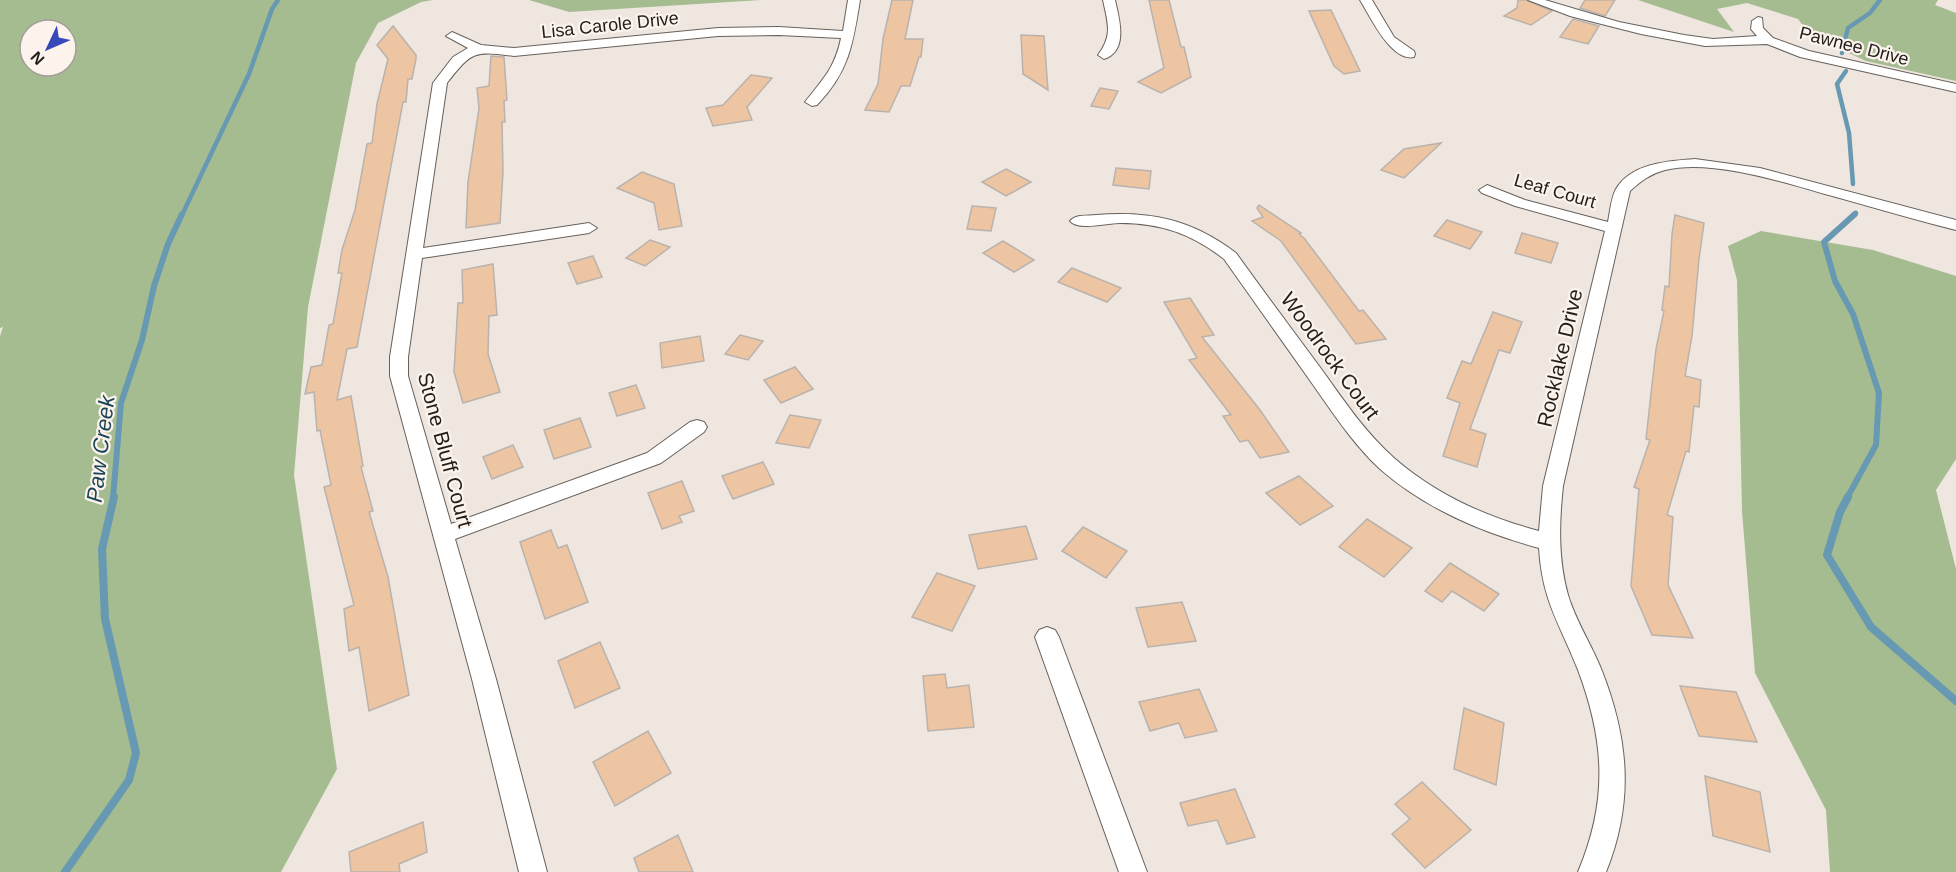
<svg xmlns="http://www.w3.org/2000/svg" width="1956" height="872" font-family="Arial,sans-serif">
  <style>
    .forest { fill: #a5bc90; fill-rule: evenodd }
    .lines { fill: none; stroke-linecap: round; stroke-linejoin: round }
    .stream-far2 { stroke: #6899b2; stroke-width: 4.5 }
    .stream-far1 { stroke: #6899b2; stroke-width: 6 }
    .stream { stroke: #6899b2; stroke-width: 8 }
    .building { fill: #edc5a3; stroke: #bab2ac; stroke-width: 1.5 }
    .street-casing { stroke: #68615b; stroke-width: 2 }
    .street { fill: #fff; fill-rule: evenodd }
    .labels { text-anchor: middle; stroke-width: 4.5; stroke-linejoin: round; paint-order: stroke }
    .far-street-label { font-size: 18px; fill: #211e1c; stroke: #fbf3ec }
    .street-label { font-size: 21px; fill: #211e1c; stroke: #fbf3ec }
    .water-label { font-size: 22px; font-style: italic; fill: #1a4457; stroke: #fbf3ec }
  </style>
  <rect width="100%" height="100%" fill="#eee6df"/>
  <!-- forest -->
  <g class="forest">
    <path d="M 0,0 L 433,0 L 421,2 L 378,23 L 356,63 L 308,307 L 294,475 L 337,769 L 281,872 L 0,872 L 0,336 L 3,327 L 0,328 ZM 30,30 L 66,30 L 66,66 L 30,66 Z"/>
    <polygon points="529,0 761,0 569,12"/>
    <polygon points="1638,0 1938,0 1935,5 1956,13 1956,81 1866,61 1810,35 1798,19 1747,3 1717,9 1734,32"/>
    <polygon points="1761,231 1873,250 1956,276 1956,459 1936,490 1956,569 1956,872 1830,872 1826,810 1755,673 1742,511 1737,280 1728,246"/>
  </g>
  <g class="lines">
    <!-- stream-far2 -->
    <g class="stream-far2">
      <polyline points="1842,53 1848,28 1870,13 1880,0"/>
      <polyline points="1846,71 1837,84 1849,133 1853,184"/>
      <polyline points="182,215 249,74 272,9 278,0"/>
      <polyline points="1854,215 1856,213"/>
    </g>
    <!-- stream-far1 -->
    <g class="stream-far1">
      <polyline points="113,498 121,403 142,340 154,286 168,244 182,214"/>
      <polyline points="1847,498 1876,445 1879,393 1853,314 1835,281 1824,242 1855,214"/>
    </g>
    <!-- stream -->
    <g class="stream">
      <polyline points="1848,497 1840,512 1827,555 1871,627 1956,701"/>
      <polyline points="65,872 129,780 136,753 105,619 102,549 114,497"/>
    </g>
  </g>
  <!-- building -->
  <g class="building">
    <polygon points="892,0 913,0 905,39 923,39 921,57 919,57 910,86 901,86 889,112 865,110 878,84 883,39"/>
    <polygon points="1149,0 1169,0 1181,47 1184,47 1191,77 1161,93 1138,82 1164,68"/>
    <polygon points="1518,0 1526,0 1552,11 1531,25 1504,16 1517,8"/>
    <polygon points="1585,0 1615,0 1605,16 1580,8"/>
    <polygon points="1331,10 1360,71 1344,74 1334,66 1309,11"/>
    <polygon points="1573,19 1599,26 1588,44 1560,37"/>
    <polygon points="393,26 416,55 416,59 412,79 408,79 406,102 403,102 357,347 347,349 337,400 351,396 363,466 361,467 373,511 369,512 388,577 409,695 369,711 359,647 349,651 344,609 354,605 324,487 331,485 320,430 317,431 314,392 305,394 311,367 322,365 329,325 333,324 342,273 338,273 342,250 355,210 367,144 372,143 377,104 388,59 377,45"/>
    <polygon points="1021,35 1044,36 1048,90 1023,74"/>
    <polygon points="491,56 504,57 507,100 504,101 505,122 502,122 503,172 500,223 466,228 468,182 479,108 477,88 489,86"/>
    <polygon points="751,75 772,78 747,107 752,120 713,126 706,108 723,105"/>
    <polygon points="1100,88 1118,91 1109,109 1091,106"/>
    <polygon points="1441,143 1404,178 1381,170 1404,149"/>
    <polygon points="1116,168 1151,171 1149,189 1113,185"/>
    <polygon points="1006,169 1031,182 1006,196 982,182"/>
    <polygon points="642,172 674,184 682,226 659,230 654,203 617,188"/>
    <polygon points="1259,205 1301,233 1299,234 1304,238 1359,311 1363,310 1386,339 1356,344 1281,241 1252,221 1263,217 1257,208"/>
    <polygon points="972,206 996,208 991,231 967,229"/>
    <polygon points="1675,215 1704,223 1699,259 1692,336 1685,376 1701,380 1699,407 1694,406 1689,452 1686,451 1667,515 1673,517 1668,585 1693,638 1652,635 1631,586 1639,489 1634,487 1650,440 1646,439 1656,349 1664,311 1662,310 1665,286 1669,287 1672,234"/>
    <polygon points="1447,220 1482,232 1470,249 1434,236"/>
    <polygon points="1522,233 1558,243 1551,263 1515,253"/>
    <polygon points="650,240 670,247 645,266 626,258"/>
    <polygon points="1003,241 1034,260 1014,272 983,253"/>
    <polygon points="593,256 602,277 577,284 568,263"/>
    <polygon points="493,264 497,315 489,316 488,354 500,392 463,403 454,372 458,303 463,303 462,270"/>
    <polygon points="1072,268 1121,288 1107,302 1058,282"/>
    <polygon points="1190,298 1214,335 1202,337 1260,410 1289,452 1260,458 1248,440 1240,442 1223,416 1231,415 1189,360 1197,358 1164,302"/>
    <polygon points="1493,312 1522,322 1510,353 1499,350 1470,429 1486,434 1477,467 1443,456 1460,403 1447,398 1462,361 1471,364"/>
    <polygon points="740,335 763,341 748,360 725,354"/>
    <polygon points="700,336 704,361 662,368 660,343"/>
    <polygon points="795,367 813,389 781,403 764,380"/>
    <polygon points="636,385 645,408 617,416 609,393"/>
    <polygon points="790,415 821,420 809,448 776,443"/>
    <polygon points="580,418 591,447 554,459 544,430"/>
    <polygon points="513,445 523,467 492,479 483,457"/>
    <polygon points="763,462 774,484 733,499 722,476"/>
    <polygon points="1299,476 1333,506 1300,525 1266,493"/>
    <polygon points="682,481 694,511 679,516 682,522 662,529 648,493"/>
    <polygon points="1367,519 1412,548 1384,577 1339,547"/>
    <polygon points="1026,526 1037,559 978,569 969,535"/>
    <polygon points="1083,527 1127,551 1106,578 1062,551"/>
    <polygon points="551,530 558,548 567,545 588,602 545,619 520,542"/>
    <polygon points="1450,563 1499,594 1484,611 1452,591 1442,602 1425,591"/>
    <polygon points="937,573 975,586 952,631 912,617"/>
    <polygon points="1182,602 1196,641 1148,647 1136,608"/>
    <polygon points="600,642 620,688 575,708 558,661"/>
    <polygon points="945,674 947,688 969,685 974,727 928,731 923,676"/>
    <polygon points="1680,686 1736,692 1757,742 1699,736"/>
    <polygon points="1199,689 1217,731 1185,738 1179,723 1150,731 1139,702"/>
    <polygon points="1464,708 1504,723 1496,785 1454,769"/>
    <polygon points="648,731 671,773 615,806 593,762"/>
    <polygon points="1705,776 1760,792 1770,852 1713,836"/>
    <polygon points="1422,782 1471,830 1425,868 1392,834 1410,819 1395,804"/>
    <polygon points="1235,789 1255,837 1227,844 1217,820 1188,826 1180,803"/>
    <polygon points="423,822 427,852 399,864 400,872 351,872 349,852"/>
    <polygon points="678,835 693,872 639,872 634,858"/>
  </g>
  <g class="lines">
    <!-- street casing -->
    <g class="street-casing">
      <g id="street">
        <path d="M 848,0 L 860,0 C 853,44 849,72 817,105 L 812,106 L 805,102 C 823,79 835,68 841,38 L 779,35 L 718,36 L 514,56 C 474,51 472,51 447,83 L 423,248 L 589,223 L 597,228 L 589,233 L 422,258 L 408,357 L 408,376 L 451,524 L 647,453 L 690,422 L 697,420 L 704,422 L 707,427 L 704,432 L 661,463 L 455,539 L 496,679 L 547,872 L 519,872 L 472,679 L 390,376 L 390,357 L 433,83 L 453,57 L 468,48 L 446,36 L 452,32 L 481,45 L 514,48 L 718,28 L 779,27 L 843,31 Z"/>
        <path d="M 1103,0 L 1115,0 C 1119,18 1129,51 1104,59 L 1098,55 C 1113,35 1108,24 1103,0 Z"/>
        <path d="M 1360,0 L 1372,0 L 1394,37 L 1414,51 L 1415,54 L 1414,57 C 1391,62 1370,16 1360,0 Z"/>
        <polygon points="1528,0 1545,0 1619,22 1684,35 1713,39 1757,36 1751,29 1752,21 1758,17 1762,18 1763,28 1773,38 1809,51 1956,84 1956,92 1800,57 1767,44 1705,46 1641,34 1570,16"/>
        <path d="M 1695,159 L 1760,168 L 1956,220 L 1956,230 C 1916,220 1876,208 1836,197 C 1789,184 1713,158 1665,170 C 1650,174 1641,181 1630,191 L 1563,486 C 1559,523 1558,559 1568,595 C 1576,622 1592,645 1602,671 C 1629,740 1634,803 1606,872 L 1578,872 C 1608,801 1605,742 1578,670 C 1560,624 1542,601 1539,548 C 1481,532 1426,509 1380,469 C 1352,443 1331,410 1309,379 C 1281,339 1252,299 1224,259 C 1192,234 1161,223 1120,223 C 1107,223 1079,231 1070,221 C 1076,214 1087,216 1096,215 C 1151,211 1191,219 1236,253 C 1264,292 1293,331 1322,370 C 1344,401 1365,432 1394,458 C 1435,494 1486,517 1539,531 L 1543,486 L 1605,231 L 1515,206 L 1482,193 L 1479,190 L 1487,185 L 1525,200 L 1608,222 C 1610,212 1611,198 1616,189 C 1631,163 1668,161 1695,159 Z"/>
        <polygon points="1047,627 1055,630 1059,637 1147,872 1119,872 1035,637 1039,630"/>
      </g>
    </g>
    <!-- street -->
    <use href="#street" class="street"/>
  </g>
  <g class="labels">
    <!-- far-street labels -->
    <g class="far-street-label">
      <text transform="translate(610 25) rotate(-6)" y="6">Lisa Carole Drive</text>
      <text transform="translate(1854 46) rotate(14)" y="6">Pawnee Drive</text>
      <text transform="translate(1555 191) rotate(16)" y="6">Leaf Court</text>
    </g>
    <!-- street labels -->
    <g class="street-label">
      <text transform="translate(1330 356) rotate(54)" y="7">Woodrock Court</text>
      <text transform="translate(1560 358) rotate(-77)" y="7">Rocklake Drive</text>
      <text transform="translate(445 450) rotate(75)" y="7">Stone Bluff Court</text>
    </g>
    <!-- water labels -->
    <g class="water-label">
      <text transform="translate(100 449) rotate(-83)" y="8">Paw Creek</text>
    </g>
  </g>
  <!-- north arrow -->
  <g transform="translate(48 48) rotate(226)"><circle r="28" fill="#fbf3ec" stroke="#a49e99" stroke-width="1.5"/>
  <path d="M0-4.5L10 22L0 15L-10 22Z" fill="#3648ba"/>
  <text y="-9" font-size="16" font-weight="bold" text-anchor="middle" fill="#211e1c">N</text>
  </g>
</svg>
